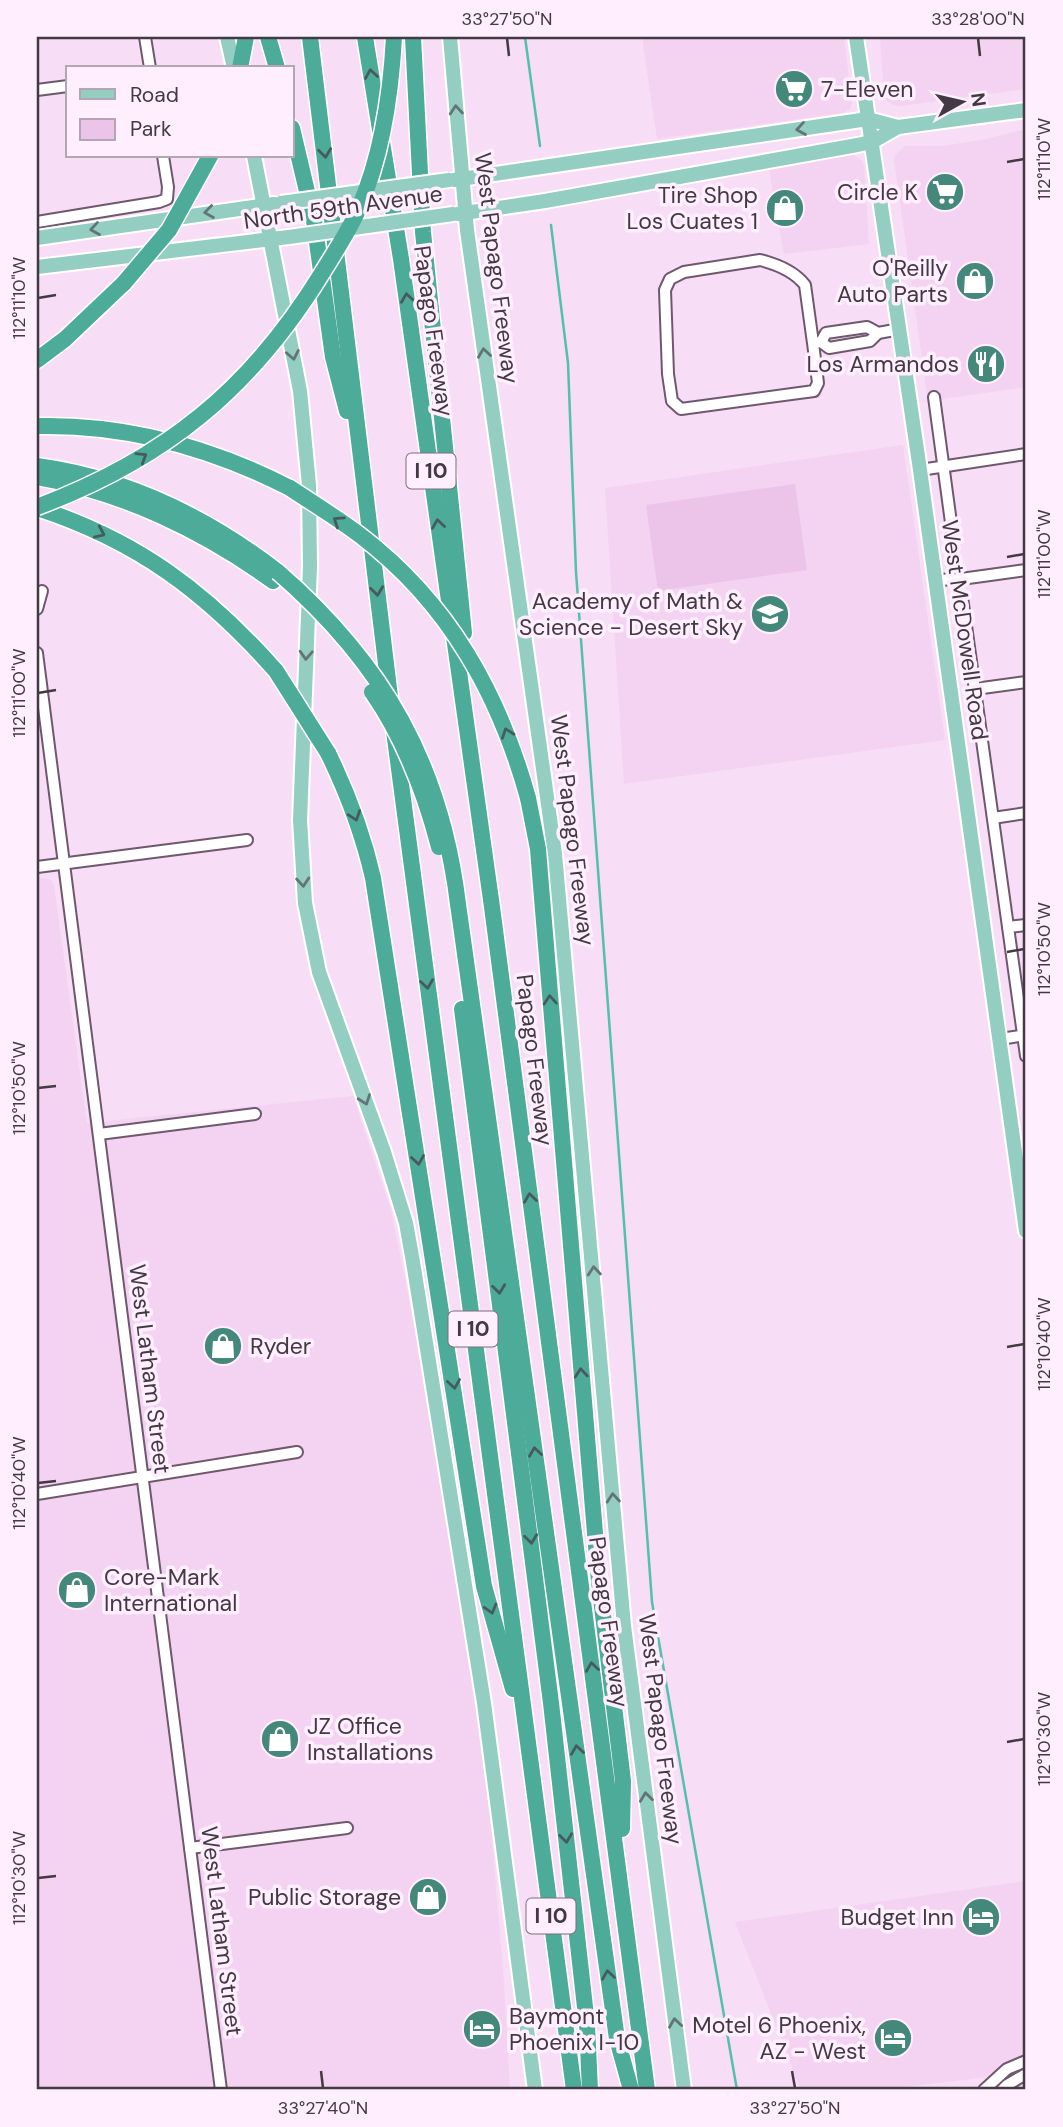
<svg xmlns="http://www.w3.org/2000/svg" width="1063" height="2127" font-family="'DM Sans',sans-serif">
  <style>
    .built { fill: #f3d2f2 }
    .green { fill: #ecc4ea }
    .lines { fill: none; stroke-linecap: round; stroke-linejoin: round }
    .stream { stroke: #52c0ad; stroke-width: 2.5 }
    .minor-casing { stroke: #6f586e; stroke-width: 14 }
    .major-casing { stroke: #fff; stroke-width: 18 }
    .highway-casing { stroke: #fff; stroke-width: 19 }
    .minor { stroke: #fff; stroke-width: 10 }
    .major { stroke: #94cdc2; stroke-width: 14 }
    .highway { stroke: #4dab9a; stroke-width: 16 }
    .major-bridge-casing { stroke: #fff; stroke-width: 18; stroke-linecap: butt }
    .highway-bridge-casing { stroke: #fff; stroke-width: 19; stroke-linecap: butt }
    .major-bridge { stroke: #94cdc2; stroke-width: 14 }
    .highway-bridge { stroke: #4dab9a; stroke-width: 16 }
    .oneway { stroke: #465b5d }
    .oneway2 { stroke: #637476 }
    .ticks { fill: none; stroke: #433943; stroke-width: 2.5 }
    .labels { text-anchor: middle; stroke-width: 7; stroke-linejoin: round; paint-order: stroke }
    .shield { fill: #feeefe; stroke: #7b6f7b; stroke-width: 2 }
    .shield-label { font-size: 21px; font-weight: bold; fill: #433943 }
    .poi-label { font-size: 23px; fill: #433943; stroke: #feeefe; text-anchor: end }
    .street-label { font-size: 23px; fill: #433943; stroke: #feeefe }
    .neatline { fill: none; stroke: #433943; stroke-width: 2.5 }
    .ticks-label { font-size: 18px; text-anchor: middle; fill: #433943 }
  </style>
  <rect width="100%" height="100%" fill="#f8ddf6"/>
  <!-- built -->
  <g class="built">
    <polygon points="642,37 844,37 852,103 850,109 843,113 657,139"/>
    <polygon points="880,37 1026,37 1026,89 901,106 893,105 887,101 884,95"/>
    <polygon points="1026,129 1026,387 928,401 894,160 895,155 905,146 942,146 982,140"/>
    <polygon points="852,154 862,161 864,166 869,244 784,254 769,169"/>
    <polygon points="903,445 945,740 624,784 605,488"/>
    <polygon points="43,878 51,880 54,886 87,1123 353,1096 391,1210 419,1349 487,1779 504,1983 510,2090 37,2090 37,879"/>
    <polygon points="1026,1881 1026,2055 1009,2062 987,2077 880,2090 801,2090 735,1922"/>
  </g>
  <!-- green -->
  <polygon class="green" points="795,484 807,570 658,591 646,505"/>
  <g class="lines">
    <!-- stream -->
    <g class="stream">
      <polyline points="525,37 540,146"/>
      <polyline points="551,225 568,363 576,572 652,1602 737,2090"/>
    </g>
    <!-- minor casing -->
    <g class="minor-casing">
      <g id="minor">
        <polyline points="145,37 150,68"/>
        <polyline points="37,90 68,86"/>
        <polyline points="37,222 159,202 167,199 168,187 163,156"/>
        <polyline points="821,342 829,348 870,341 878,333"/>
        <path d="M 813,343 L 805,285 C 794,271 776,264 760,260 L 684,272 L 670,279 L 665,290 L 668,374 L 672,401 L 681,409 L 814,391 L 818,383 L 813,343 L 821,342 L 826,333 L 867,327 L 878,333 L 900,329"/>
        <polyline points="934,397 952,530"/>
        <polyline points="920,470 1026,454"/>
        <polyline points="935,580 961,579 1026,570"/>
        <polyline points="962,597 1026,1056"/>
        <polyline points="37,609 42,591"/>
        <polyline points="37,653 221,2090"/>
        <polyline points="975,689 1026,682"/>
        <polyline points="993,818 1026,813"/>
        <polyline points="37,867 247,840"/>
        <polyline points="1008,927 1026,925"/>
        <polyline points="1000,1039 1026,1035"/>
        <polyline points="99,1134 255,1114"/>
        <polyline points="37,1494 297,1452"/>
        <polyline points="190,1848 347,1828"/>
        <polyline points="984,2090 1007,2069 1026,2061"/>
        <polyline points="1002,2090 1007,2085 1026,2074"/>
      </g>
    </g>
    <!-- major casing -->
    <g class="major-casing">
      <g id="major">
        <polyline points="227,37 234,68"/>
        <polyline points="450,37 467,230 555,854 624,1626 684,2090"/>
        <polyline points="856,37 920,470 1026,1231"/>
        <polyline points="254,156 300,391 309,485 310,566 300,820 305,903 319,972 384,1152 406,1223 413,1262 484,1703 535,2090"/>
        <polyline points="454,180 868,119 898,127"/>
        <polyline points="458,214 545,201 852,146 872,142 898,127 1026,110"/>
        <polyline points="37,238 274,204"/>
        <polyline points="37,267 289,237"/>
      </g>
    </g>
    <!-- highway casing -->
    <g class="highway-casing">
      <g id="highway">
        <polyline points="268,37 277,68"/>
        <polyline points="310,37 391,705"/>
        <polyline points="365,37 401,259 492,907 647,2090"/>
        <polyline points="413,37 423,232 464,633"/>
        <polyline points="240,68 246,37"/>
        <polyline points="292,128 314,221 333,357 347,411"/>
        <polyline points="37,360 65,339 124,283"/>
        <path d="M 37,426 C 127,424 210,447 290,488"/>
        <path d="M 37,466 C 126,478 208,518 278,572"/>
        <path d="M 37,477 C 121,491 204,531 273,581"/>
        <path d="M 37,508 C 138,541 206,592 276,671"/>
        <polyline points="394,731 574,2090"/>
        <path d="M 328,753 C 348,794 363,834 373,878 L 484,1586 L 513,1689"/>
        <polyline points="528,798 538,849 540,874 599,1581 623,1781 622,1829"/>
        <polyline points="458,904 617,2039 631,2090"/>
        <polyline points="462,1009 551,1703 587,2025 590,2090"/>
      </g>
    </g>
    <!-- minor -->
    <use href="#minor" class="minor"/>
    <!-- major -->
    <use href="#major" class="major"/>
    <!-- highway -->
    <use href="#highway" class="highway"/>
    <!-- major-bridge casing -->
    <g class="major-bridge-casing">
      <g id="major-bridge">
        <polyline points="281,203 449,180"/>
        <polyline points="289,237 453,214"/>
      </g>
    </g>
    <!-- highway-bridge casing -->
    <g class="highway-bridge-casing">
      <g id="highway-bridge">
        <polyline points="124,283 169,230 210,156"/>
        <path d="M 290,488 C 314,504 339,519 361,536 C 449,603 499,694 528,798"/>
        <path d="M 37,507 C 165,459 251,389 322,273 C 335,252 349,231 359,208 C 382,155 391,94 394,37"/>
        <path d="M 278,572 C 384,664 441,765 458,904"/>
        <polyline points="276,671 328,753"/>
        <path d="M 372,692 C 404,738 425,793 439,847"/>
      </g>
    </g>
    <!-- major-bridge -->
    <use href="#major-bridge" class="major-bridge"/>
    <!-- highway-bridge -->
    <use href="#highway-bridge" class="highway-bridge"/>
  </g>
  <!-- one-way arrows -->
  <defs><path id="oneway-chevron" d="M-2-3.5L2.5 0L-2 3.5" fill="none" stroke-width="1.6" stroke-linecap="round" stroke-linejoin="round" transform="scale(1.75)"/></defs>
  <g class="oneway">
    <use href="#oneway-chevron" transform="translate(371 74) rotate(-99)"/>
    <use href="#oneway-chevron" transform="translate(325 153) rotate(83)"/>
    <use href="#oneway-chevron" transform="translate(407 298) rotate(-98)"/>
    <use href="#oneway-chevron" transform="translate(142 457) rotate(-32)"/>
    <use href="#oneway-chevron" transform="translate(338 521) rotate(-146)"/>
    <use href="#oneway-chevron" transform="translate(438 524) rotate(-98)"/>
    <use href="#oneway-chevron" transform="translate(100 533) rotate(24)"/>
    <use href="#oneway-chevron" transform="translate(377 591) rotate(83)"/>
    <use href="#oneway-chevron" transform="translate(507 733) rotate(-110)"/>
    <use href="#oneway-chevron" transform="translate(355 816) rotate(71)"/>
    <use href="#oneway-chevron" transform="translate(427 984) rotate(82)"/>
    <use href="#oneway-chevron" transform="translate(550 1000) rotate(-94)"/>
    <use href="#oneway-chevron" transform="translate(418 1160) rotate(81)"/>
    <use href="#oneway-chevron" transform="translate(530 1198) rotate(-98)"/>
    <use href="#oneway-chevron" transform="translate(499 1289) rotate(83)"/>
    <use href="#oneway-chevron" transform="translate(581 1373) rotate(-95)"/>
    <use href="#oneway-chevron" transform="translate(454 1384) rotate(81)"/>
    <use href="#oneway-chevron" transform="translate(535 1452) rotate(-98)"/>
    <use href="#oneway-chevron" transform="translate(531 1539) rotate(83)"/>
    <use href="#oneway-chevron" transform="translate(491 1609) rotate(74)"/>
    <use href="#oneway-chevron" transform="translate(592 1667) rotate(-98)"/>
    <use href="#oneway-chevron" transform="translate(577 1750) rotate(-98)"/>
    <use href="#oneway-chevron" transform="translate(566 1838) rotate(83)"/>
    <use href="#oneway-chevron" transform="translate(608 1975) rotate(-98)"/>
  </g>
  <g class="oneway2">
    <use href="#oneway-chevron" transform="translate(456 110) rotate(-95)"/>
    <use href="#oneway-chevron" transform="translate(801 129) rotate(171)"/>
    <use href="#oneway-chevron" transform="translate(209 212) rotate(172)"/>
    <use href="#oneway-chevron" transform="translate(95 229) rotate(171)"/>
    <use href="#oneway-chevron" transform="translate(484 353) rotate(-98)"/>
    <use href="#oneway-chevron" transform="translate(293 355) rotate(79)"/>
    <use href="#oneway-chevron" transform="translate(306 655) rotate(93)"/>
    <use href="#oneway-chevron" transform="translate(303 882) rotate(85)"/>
    <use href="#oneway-chevron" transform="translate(365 1100) rotate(70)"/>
    <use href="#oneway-chevron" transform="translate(594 1271) rotate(-95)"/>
    <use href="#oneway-chevron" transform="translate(613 1498) rotate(-95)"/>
    <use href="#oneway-chevron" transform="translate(646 1797) rotate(-97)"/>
    <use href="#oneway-chevron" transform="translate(675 2023) rotate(-98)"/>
  </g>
  <!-- ticks -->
  <path class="ticks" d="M 507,38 L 509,56M 978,38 L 980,56M 1007,162 L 1024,159M 38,298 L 56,295M 1007,557 L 1024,554M 38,693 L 56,690M 1007,952 L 1024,949M 38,1088 L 56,1086M 1007,1347 L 1024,1344M 38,1483 L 56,1481M 1007,1742 L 1024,1739M 38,1878 L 56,1876M 321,2071 L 323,2088M 792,2071 L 795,2088"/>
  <!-- icons -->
  <defs>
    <g id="supermarket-disc" transform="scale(2.0125)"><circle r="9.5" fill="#44877b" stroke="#feeefe"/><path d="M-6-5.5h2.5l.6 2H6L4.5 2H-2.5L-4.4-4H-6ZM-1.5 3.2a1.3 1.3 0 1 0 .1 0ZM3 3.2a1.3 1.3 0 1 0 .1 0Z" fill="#fff"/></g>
    <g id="shop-disc" transform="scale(2.0125)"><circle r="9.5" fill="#44877b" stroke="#feeefe"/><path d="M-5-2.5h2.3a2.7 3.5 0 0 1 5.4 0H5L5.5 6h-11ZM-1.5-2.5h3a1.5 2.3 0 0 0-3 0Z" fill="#fff"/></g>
    <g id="restaurant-disc" transform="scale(2.0125)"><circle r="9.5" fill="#44877b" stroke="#feeefe"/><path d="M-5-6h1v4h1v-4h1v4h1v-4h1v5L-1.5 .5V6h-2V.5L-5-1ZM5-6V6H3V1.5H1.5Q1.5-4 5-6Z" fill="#fff"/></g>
    <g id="school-disc" transform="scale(2.0125)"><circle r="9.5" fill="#44877b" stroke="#feeefe"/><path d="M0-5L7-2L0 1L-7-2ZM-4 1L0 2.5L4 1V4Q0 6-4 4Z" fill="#fff"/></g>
    <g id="hotel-disc" transform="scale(2.0125)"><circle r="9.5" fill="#44877b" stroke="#feeefe"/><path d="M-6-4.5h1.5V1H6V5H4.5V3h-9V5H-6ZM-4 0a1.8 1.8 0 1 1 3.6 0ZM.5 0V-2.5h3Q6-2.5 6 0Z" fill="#fff"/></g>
  </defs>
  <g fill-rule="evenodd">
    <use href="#supermarket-disc" x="794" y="89"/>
    <use href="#supermarket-disc" x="945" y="192"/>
    <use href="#shop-disc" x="785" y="208"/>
    <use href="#shop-disc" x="975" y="281"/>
    <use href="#restaurant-disc" x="986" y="364"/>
    <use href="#school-disc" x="770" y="614"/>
    <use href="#shop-disc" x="223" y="1346"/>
    <use href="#shop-disc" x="77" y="1590"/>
    <use href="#shop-disc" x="280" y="1739"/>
    <use href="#shop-disc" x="428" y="1897"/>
    <use href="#hotel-disc" x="981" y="1917"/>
    <use href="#hotel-disc" x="482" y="2029"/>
    <use href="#hotel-disc" x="893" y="2038"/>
  </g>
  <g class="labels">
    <!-- shield labels -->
    <g class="shield">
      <rect x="406.5" y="453.5" width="49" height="35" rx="5"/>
      <rect x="448.5" y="1311.5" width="49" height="35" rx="5"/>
      <rect x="526.5" y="1898.5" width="49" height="35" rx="5"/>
    </g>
    <g class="shield-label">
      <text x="431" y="478">I 10</text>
      <text x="473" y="1336">I 10</text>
      <text x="551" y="1923">I 10</text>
    </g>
    <!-- poi labels -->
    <g class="poi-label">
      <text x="821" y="97" text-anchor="start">7-Eleven</text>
      <text x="918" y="200">Circle K</text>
      <text x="758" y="203">Tire Shop<tspan x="758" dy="26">Los Cuates 1</tspan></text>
      <text x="948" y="276">O'Reilly<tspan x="948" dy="26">Auto Parts</tspan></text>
      <text x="959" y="372">Los Armandos</text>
      <text x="743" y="609">Academy of Math &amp;<tspan x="743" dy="26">Science - Desert Sky</tspan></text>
      <text x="250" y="1354" text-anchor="start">Ryder</text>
      <text x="104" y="1585" text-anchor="start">Core-Mark<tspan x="104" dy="26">International</tspan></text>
      <text x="307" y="1734" text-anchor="start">JZ Office<tspan x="307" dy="26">Installations</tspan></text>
      <text x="401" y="1905">Public Storage</text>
      <text x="954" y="1925">Budget Inn</text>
      <text x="509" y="2024" text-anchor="start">Baymont<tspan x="509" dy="26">Phoenix I-10</tspan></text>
      <text x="866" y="2033">Motel 6 Phoenix,<tspan x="866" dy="26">AZ - West</tspan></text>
    </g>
    <!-- street labels -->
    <g class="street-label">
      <text transform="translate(343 207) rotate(-8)" y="8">North 59th Avenue</text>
      <text transform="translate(497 268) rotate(83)" y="8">West Papago Freeway</text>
      <text transform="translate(434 331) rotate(82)" y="8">Papago Freeway</text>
      <text transform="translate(965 630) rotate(82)" y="8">West McDowell Road</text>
      <text transform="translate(573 830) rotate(83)" y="8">West Papago Freeway</text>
      <text transform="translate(535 1060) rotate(83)" y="8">Papago Freeway</text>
      <text transform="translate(150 1369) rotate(83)" y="8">West Latham Street</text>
      <text transform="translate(609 1622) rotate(82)" y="8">Papago Freeway</text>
      <text transform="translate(661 1729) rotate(83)" y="8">West Papago Freeway</text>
      <text transform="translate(222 1931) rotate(83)" y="8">West Latham Street</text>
    </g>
  </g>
  <!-- border -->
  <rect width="1063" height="2127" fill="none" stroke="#feeefe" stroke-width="77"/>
  <!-- legend -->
  <rect x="66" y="66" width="228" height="91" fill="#feeefe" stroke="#b3a6b3" stroke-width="2"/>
  <rect x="80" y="89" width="35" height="10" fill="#94cdc2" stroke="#b3a6b3" stroke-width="2"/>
  <text x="130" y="102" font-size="21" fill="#433943">Road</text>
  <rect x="80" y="119" width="35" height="21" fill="#ecc4ea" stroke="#b3a6b3" stroke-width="2"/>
  <text x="130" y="136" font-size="21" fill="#433943">Park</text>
  <!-- north arrow -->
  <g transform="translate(962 102) rotate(82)" stroke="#feeefe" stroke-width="5" paint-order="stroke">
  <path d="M0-5L12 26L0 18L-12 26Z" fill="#433943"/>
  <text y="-10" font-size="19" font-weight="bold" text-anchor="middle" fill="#433943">N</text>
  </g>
  <rect x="38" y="38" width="986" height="2050" class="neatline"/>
  <g class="ticks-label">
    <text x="507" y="25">33°27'50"N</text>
    <text x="978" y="25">33°28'00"N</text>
    <text transform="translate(1044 159) rotate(-90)" y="6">112°11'10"W</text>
    <text transform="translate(19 298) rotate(-90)" y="6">112°11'10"W</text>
    <text transform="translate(1044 554) rotate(-90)" y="6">112°11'00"W</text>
    <text transform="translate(19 693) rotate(-90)" y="6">112°11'00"W</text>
    <text transform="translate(1044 949) rotate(-90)" y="6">112°10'50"W</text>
    <text transform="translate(19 1088) rotate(-90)" y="6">112°10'50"W</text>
    <text transform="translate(1044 1344) rotate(-90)" y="6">112°10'40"W</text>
    <text transform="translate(19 1483) rotate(-90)" y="6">112°10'40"W</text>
    <text transform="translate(1044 1739) rotate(-90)" y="6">112°10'30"W</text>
    <text transform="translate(19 1878) rotate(-90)" y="6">112°10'30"W</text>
    <text x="323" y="2114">33°27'40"N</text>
    <text x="795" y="2114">33°27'50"N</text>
  </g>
</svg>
